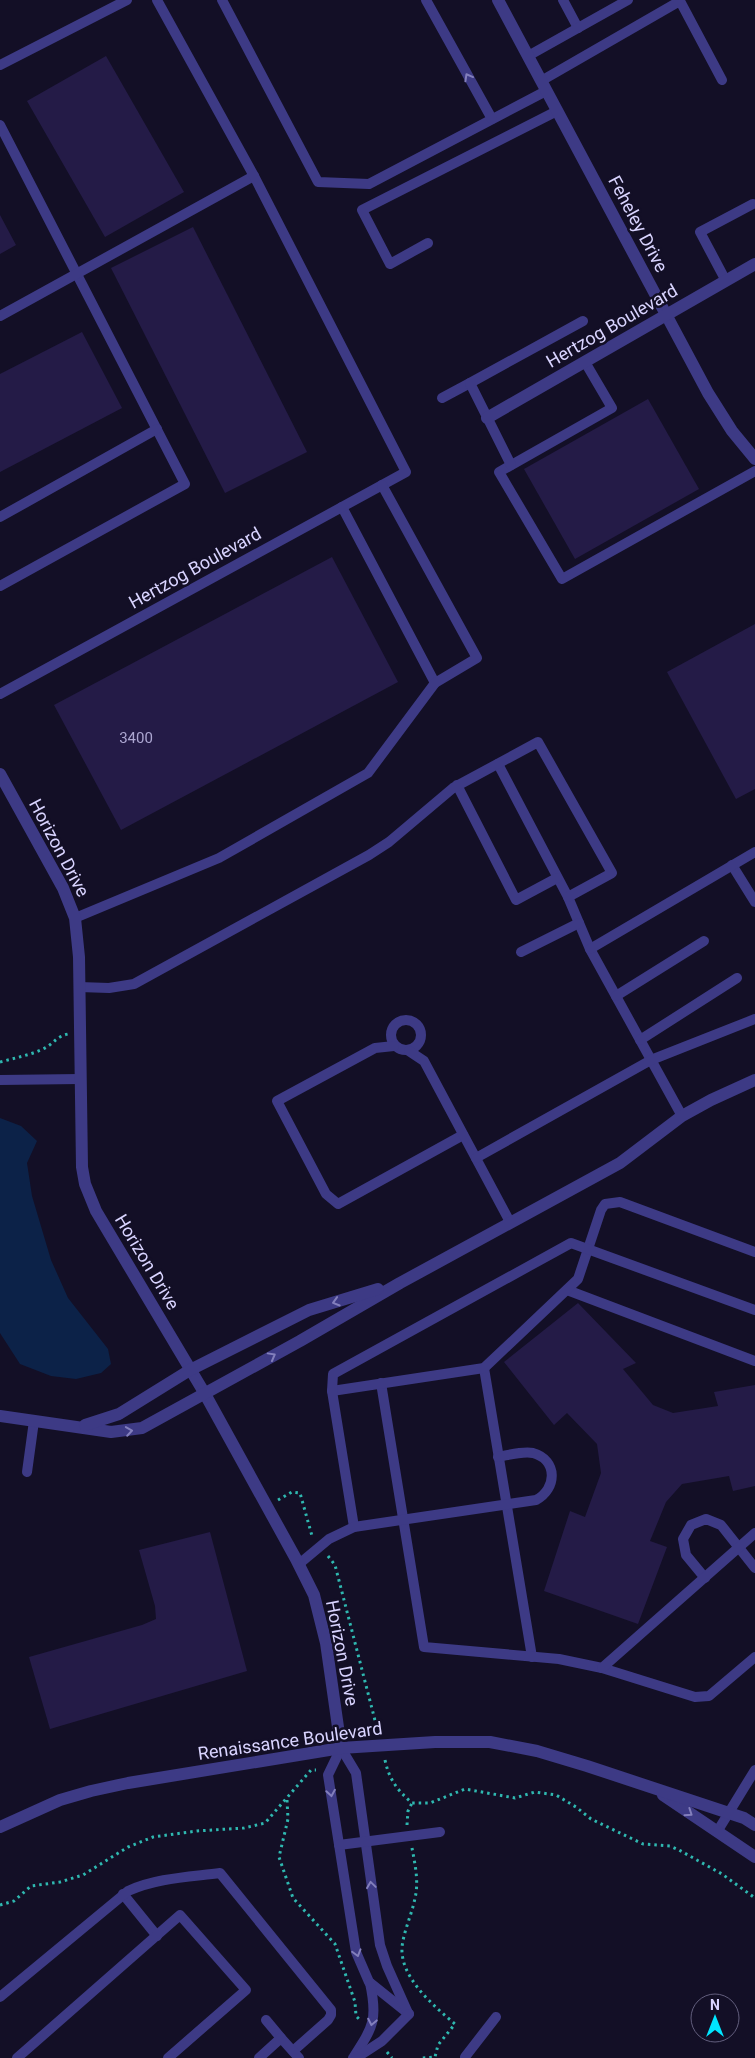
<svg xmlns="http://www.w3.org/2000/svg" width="755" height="2058" font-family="Roboto,sans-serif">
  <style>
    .water { fill: #0c2248 }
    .building { fill: #241b47 }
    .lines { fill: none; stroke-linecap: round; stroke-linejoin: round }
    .path { stroke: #2fb8b0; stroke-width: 3; stroke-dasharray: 2.5 4; stroke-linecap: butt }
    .service { stroke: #3d3a85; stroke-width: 10 }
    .minor { stroke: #3d3a85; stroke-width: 12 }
    .oneway { stroke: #837fbc }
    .labels { text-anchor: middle; stroke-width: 5; stroke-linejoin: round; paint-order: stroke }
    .number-label { font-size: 15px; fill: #aca6d1 }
    .street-label { font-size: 18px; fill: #d9d4ff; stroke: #130f26 }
  </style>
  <rect width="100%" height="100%" fill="#130f26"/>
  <!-- water -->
  <polygon class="water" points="0,1118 21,1126 37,1141 27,1163 32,1196 51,1260 68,1298 108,1349 111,1364 101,1373 76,1379 51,1376 20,1364 0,1333"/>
  <!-- building -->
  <g class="building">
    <polygon points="106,56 184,192 105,237 27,101"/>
    <polygon points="0,215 16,245 0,254"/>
    <polygon points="193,227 307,452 225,493 111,268"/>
    <polygon points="82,332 122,408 0,472 0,374"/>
    <polygon points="648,399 699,489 575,559 524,469"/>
    <polygon points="332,557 398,682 121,830 54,705"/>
    <polygon points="755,624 755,789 736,799 667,672"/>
    <polygon points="578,1303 636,1363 623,1369 653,1405 673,1413 718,1406 714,1392 755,1385 755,1486 733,1491 729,1476 682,1484 666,1502 650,1541 667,1547 638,1624 544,1591 570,1511 585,1517 601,1473 597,1444 567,1413 554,1425 504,1362"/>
    <polygon points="210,1532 247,1671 50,1729 29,1657 142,1625 156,1619 155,1606 139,1550"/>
  </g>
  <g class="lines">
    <!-- path -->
    <g class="path">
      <path d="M 0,1062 C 15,1058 30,1055 43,1049 C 54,1044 55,1037 68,1034"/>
      <polyline points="278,1500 292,1492 300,1493 312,1536"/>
      <polyline points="328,1556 335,1565 378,1732"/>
      <path d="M 385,1760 C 389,1779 397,1790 412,1803 L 430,1803 L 465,1789 L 515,1798 L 535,1792 L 556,1795 L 576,1807 L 591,1819 L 643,1844 L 670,1846 L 679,1850 L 722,1874 L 755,1898"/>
      <polyline points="287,1800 288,1819 279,1857 293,1898 335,1944 355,2002 356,2016 359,2019"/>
      <polyline points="407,1825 408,1811 412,1803"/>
      <path d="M 412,1848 C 415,1864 419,1882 415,1898 C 412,1914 404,1930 402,1947 C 400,1978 434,2006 455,2024 L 438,2045 L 435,2057 L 422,2058"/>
      <polyline points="0,1905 14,1901 31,1886 60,1882 83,1875 128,1847 153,1837 197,1831 244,1828 265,1823 311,1770 316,1770"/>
      <polyline points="387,2052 392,2058"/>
    </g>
    <!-- service -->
    <g class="service">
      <polyline points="222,0 318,182 369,184 546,91"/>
      <polyline points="426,0 492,119"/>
      <polyline points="563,0 578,28"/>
      <polyline points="528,56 628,0"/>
      <polyline points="0,65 127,0"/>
      <polyline points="541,81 680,1 722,80"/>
      <polyline points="0,125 185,484 0,586"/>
      <polyline points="428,243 390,264 362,210 557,111"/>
      <polyline points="726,281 700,232 753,204"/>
      <polyline points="0,316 254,176"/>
      <polyline points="585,362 612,408 499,472 562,579 755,471"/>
      <polyline points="442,398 470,383"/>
      <polyline points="511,465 470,383 583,321"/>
      <polyline points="342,507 435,683"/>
      <polyline points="0,517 157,429"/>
      <polyline points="0,694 406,472 254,176 157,0"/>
      <polyline points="498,764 568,897 590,949 682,1116"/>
      <polyline points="457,785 516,900 557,878"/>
      <polyline points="732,865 755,902"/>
      <polyline points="75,918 219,858 368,773 435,683 477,658 382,485"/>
      <polyline points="590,949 755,852"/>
      <polyline points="521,952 579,923"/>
      <polyline points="79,987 109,988 134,984 369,855 389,842 453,788 538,742 612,873 568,897"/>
      <polyline points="616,996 704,941"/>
      <circle cx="406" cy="1035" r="15"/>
      <polyline points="640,1040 737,978"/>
      <polyline points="394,1046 375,1048 277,1101 326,1194 338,1204 463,1135"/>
      <polyline points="409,1051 424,1061 510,1222"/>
      <polyline points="0,1080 80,1079"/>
      <polyline points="476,1158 651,1060 755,1019"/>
      <polyline points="567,1290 755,1361"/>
      <polyline points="484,1368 532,1657"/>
      <polyline points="381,1383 424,1647 559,1659 602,1668 695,1697 709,1696 755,1657"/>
      <polyline points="332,1391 484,1368 578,1279 601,1210 605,1204 620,1202 755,1252"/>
      <polyline points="27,1472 34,1421"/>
      <polyline points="354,1527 332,1391 333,1374 571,1243 755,1310"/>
      <path d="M 299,1564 L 329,1539 L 354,1527 L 536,1500 C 557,1489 558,1460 533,1453 C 522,1451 509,1455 498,1457"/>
      <polyline points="705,1578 686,1555 683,1539 691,1525 706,1519 721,1525 755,1568"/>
      <polyline points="602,1668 755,1533"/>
      <polyline points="341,1748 328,1775 356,1952 369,1982 409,2014"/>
      <polyline points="341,1748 356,1773 380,1945 387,1966 408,2013"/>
      <polyline points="717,1832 755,1770"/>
      <polyline points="339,1845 440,1832"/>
      <polyline points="123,1894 157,1936"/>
      <path d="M 0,1997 L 128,1891 C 156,1878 189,1877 220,1873 L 331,2010 L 331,2015 L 328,2020 L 293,2051"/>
      <polyline points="266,2020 281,2038"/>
      <polyline points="465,2057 496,2017"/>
      <polyline points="17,2058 180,1915 246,1990 168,2058"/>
      <polyline points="259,2058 281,2038 299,2058"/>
      <path d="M 353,2058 C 373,2027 378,2020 370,1983"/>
      <polyline points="356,2058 382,2041 409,2014"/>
    </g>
    <!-- minor -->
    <g class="minor">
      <polyline points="498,0 708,393 732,431 755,459"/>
      <polyline points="487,418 755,264"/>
      <polyline points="0,774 63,888 75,918 79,957 82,1167 85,1184 96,1211 205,1394 296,1559 314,1595 326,1643 341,1748"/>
      <polyline points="0,1416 111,1432 142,1428 300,1341 400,1283 620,1163 682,1116 711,1100 755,1080"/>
      <polyline points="85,1425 119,1414 190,1370 309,1310 378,1289"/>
      <polyline points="663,1795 755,1857"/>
      <polyline points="0,1827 60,1800 91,1791 128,1783 341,1748 435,1742 490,1742 537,1751 587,1766 744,1818 755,1825"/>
    </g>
  </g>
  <!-- one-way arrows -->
  <defs><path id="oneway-chevron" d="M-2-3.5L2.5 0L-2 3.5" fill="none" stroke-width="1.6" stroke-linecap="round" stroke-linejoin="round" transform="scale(1.25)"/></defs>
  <g class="oneway">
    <use href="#oneway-chevron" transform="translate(468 77) rotate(-119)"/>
    <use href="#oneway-chevron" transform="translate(336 1302) rotate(163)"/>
    <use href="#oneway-chevron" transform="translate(272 1356) rotate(-29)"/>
    <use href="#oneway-chevron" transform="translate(129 1431) rotate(-9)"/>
    <use href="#oneway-chevron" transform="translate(331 1793) rotate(81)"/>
    <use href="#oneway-chevron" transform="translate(689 1813) rotate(34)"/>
    <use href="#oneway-chevron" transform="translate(371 1885) rotate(-98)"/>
    <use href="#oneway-chevron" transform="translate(357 1953) rotate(74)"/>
    <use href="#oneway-chevron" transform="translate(372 2022) rotate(101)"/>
  </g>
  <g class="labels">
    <!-- number labels -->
    <g class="number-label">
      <text x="136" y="743">3400</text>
    </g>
    <!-- street labels -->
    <g class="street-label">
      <text transform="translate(638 224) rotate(62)" y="6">Feheley Drive</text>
      <text transform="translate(612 326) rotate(-30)" y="6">Hertzog Boulevard</text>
      <text transform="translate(195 568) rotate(-29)" y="6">Hertzog Boulevard</text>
      <text transform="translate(59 848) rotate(62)" y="6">Horizon Drive</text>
      <text transform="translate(147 1262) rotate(59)" y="6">Horizon Drive</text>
      <text transform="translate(342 1653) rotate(79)" y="6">Horizon Drive</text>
      <text transform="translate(290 1741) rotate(-8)" y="6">Renaissance Boulevard</text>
    </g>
  </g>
  <!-- north arrow -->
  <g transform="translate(715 2018)"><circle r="24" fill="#130f26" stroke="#625e7d"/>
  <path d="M0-4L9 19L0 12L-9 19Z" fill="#00e5ff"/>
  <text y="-8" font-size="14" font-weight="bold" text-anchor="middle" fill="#d9d4ff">N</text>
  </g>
</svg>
